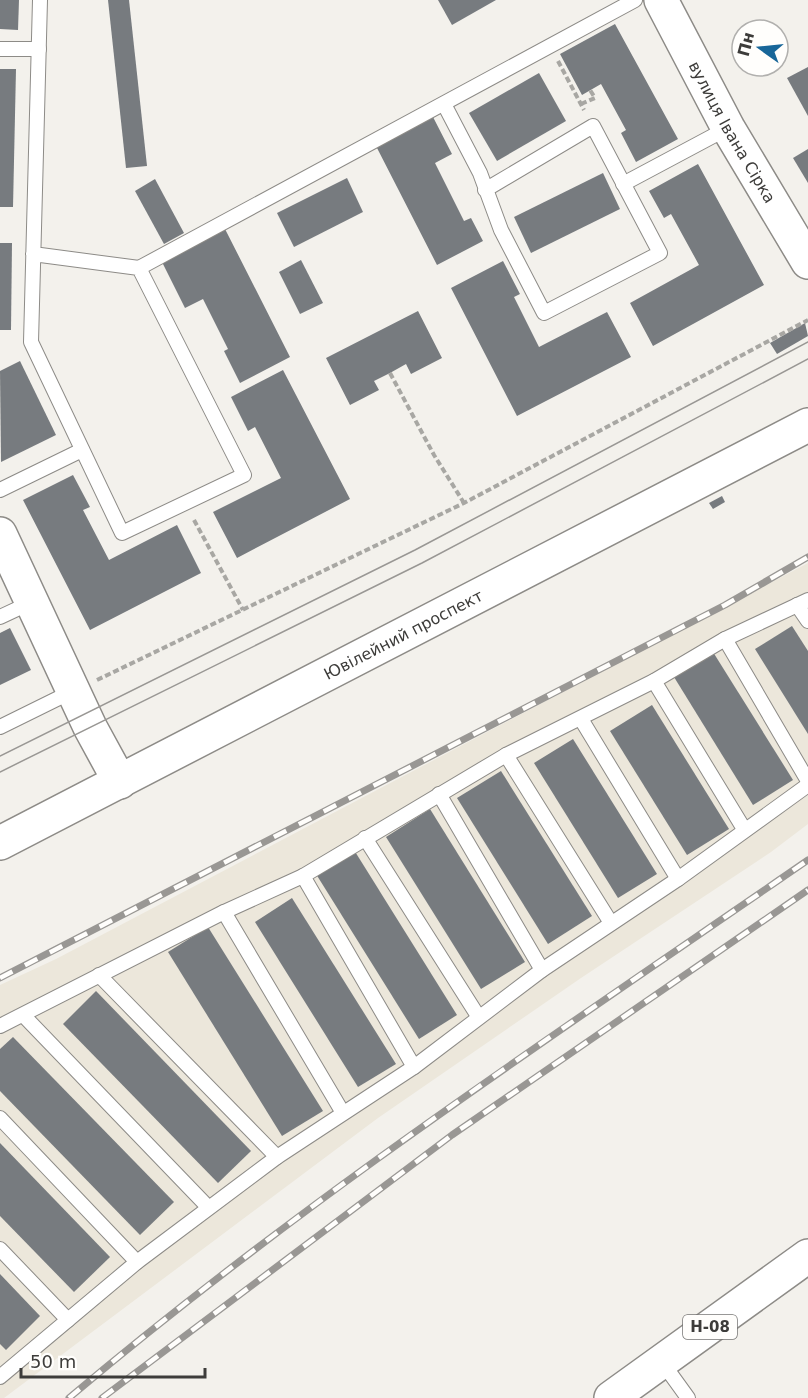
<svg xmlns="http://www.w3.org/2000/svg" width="808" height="1398" font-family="'DejaVu Sans',sans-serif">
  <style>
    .built { fill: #ece7db }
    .building { fill: #777b7f }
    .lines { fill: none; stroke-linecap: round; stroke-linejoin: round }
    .lane-casing { stroke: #8d8b87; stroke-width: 16 }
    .secondary-casing { stroke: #8d8b87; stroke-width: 36 }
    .primary-casing { stroke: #8d8b87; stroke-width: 36 }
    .path { stroke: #a8a7a3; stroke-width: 4; stroke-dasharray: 6 3; stroke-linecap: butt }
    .lane { stroke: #fff; stroke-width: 14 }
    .secondary { stroke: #fff; stroke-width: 33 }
    .primary { stroke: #fff; stroke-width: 33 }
    .tram { stroke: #999794; stroke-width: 1.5 }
    .rail-casing { stroke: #999794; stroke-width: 7 }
    .rail { stroke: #fffefc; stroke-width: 4.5; stroke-dasharray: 14; stroke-linecap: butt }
    .labels { text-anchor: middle; stroke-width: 6; stroke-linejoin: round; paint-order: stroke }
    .shield { fill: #fffefc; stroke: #777674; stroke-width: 1.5 }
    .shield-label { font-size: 15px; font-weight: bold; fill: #3d3c3a }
    .street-label { font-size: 16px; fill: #3d3c3a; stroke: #fffefc }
  </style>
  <rect width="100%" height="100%" fill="#f3f1ec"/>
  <!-- built -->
  <polygon class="built" points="808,563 808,824 771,852 581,978 378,1118 4,1398 0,1398 0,985 56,959"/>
  <!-- building -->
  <g class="building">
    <polygon points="0,0 19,0 18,30 0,29"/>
    <polygon points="108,0 129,0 147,166 126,168"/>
    <polygon points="438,0 496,0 452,25"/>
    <polygon points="615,24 678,139 636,162 621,133 626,130 601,84 582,95 560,54"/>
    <polygon points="808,67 808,116 787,78"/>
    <polygon points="0,69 16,69 13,207 0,207"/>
    <polygon points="539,73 566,121 497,161 469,113"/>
    <polygon points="433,117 452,154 435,163 464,221 471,218 483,241 437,265 376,146"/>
    <polygon points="808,149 808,183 793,158"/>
    <polygon points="698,164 764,285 653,346 630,303 699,265 671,214 664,218 649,191"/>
    <polygon points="603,173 620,209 531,253 514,217"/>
    <polygon points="347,178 363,212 294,247 277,213"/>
    <polygon points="155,179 184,233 164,244 135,191"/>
    <polygon points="225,229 290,357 240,383 224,351 228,349 203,299 185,308 162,262"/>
    <polygon points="0,243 12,243 11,330 0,330"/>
    <polygon points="301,260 323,303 300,314 279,272"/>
    <polygon points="503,261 520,294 514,297 539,347 607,312 631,357 517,416 451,288"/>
    <polygon points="418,311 442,358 411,374 406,364 390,373 374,381 379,390 350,405 326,358"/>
    <polygon points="805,323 808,336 777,354 770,343"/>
    <polygon points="20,361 56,435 1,462 0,371"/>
    <polygon points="283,370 350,499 237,558 213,512 281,478 255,427 248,431 231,397"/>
    <polygon points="73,475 90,507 83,510 109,560 177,525 201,573 90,630 23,500"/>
    <polygon points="722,496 725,502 713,509 709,503"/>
    <polygon points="792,626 808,651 808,734 755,649"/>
    <polygon points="10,628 31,670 0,685 0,633"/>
    <polygon points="713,652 793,780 753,805 674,677"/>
    <polygon points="652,705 729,829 687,855 610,731"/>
    <polygon points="573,739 657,874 618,898 534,763"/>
    <polygon points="501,771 592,916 548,944 457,798"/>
    <polygon points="430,809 525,962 481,989 386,837"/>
    <polygon points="354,850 457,1015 419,1039 316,874"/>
    <polygon points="292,898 396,1064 358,1087 255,922"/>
    <polygon points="208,927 323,1111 282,1136 168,952"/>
    <polygon points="96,991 251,1151 218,1183 63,1024"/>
    <polygon points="13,1037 174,1202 140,1235 0,1091 0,1049"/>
    <polygon points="0,1143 110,1257 74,1292 0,1216"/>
    <polygon points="0,1274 40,1316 6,1350 0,1344"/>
  </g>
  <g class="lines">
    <!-- lane casing -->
    <g class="lane-casing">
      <g id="lane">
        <polyline points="0,49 39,49"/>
        <polyline points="444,104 480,173 501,230 544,313 660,253 593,126 485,190"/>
        <polyline points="623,184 728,128"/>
        <polyline points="33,254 139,268 244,475 122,533 31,342 40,0"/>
        <polyline points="139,268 635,0"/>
        <polyline points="0,490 82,450"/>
        <polyline points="797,605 808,621"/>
        <polyline points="0,617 32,602"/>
        <polyline points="725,639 808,781"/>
        <polyline points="654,681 744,829"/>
        <polyline points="581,719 678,879"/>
        <polyline points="0,727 73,691"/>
        <polyline points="506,755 611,923"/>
        <polyline points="439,794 542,970"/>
        <polyline points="365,838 478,1016"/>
        <polyline points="303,876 414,1067"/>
        <polyline points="224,912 343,1113"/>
        <polyline points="99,975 277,1157"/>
        <polyline points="23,1015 208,1207"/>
        <polyline points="0,1026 224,912 303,876 506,755 654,681 725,639 808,600"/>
        <polyline points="0,1118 137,1262"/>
        <polyline points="0,1249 68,1320"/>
        <polyline points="662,1362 688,1398"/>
        <polyline points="0,1377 137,1262 277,1157 414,1067 542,970 678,879 808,785"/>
      </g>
    </g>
    <!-- secondary casing -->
    <g class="secondary-casing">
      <g id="secondary">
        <path id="s1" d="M 661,0 L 728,128 L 808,262"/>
        <polyline points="0,534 90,727 120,782"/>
        <path id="s2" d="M 0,843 L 808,425"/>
      </g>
    </g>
    <!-- primary casing -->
    <g class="primary-casing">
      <polyline id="primary" points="611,1398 808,1256"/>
    </g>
    <!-- path -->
    <g class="path">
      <polyline points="558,61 584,110"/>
      <polyline points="581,104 595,98 590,90"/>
      <polyline points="390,373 434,455 464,503"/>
      <polyline points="194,520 243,610"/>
      <polyline points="97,680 464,503 808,320"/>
    </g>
    <!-- lane -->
    <use href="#lane" class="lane"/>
    <!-- secondary -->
    <use href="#secondary" class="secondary"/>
    <!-- primary -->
    <use href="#primary" class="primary"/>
    <!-- tram -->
    <g class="tram">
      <polyline points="0,756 415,550 808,342"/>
      <polyline points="0,772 422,563 808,359"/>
    </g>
    <!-- rail casing -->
    <g class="rail-casing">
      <g id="rail">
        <polyline points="0,978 725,605 808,557"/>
        <path d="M 69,1398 C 302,1201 557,1033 808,860"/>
        <polyline points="102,1398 452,1135 808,890"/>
      </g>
    </g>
    <!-- rail -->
    <use href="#rail" class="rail"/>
  </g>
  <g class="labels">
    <!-- shield labels -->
    <rect class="shield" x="683" y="1315" width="54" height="24" rx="4.5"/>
    <g class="shield-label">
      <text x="710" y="1332">Н-08</text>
    </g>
    <!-- street labels -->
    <g class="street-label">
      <text dy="6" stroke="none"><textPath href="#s1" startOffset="150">вулиця Івана Сірка</textPath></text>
      <text dy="6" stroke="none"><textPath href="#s2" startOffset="454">Ювілейний проспект</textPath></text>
    </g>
  </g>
  <!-- north arrow -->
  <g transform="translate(760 48) rotate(285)"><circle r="28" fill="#fffefc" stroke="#b1b0ae" stroke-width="1.5"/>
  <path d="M0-4.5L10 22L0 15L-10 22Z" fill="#186699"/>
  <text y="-9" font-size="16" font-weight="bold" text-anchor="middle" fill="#3d3c3a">Пн</text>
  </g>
  <!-- scale -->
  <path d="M21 1368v9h184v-9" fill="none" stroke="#3d3c3a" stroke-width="3"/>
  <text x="30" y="1368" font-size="18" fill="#3d3c3a" stroke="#fffefc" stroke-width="4.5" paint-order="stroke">50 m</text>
</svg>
